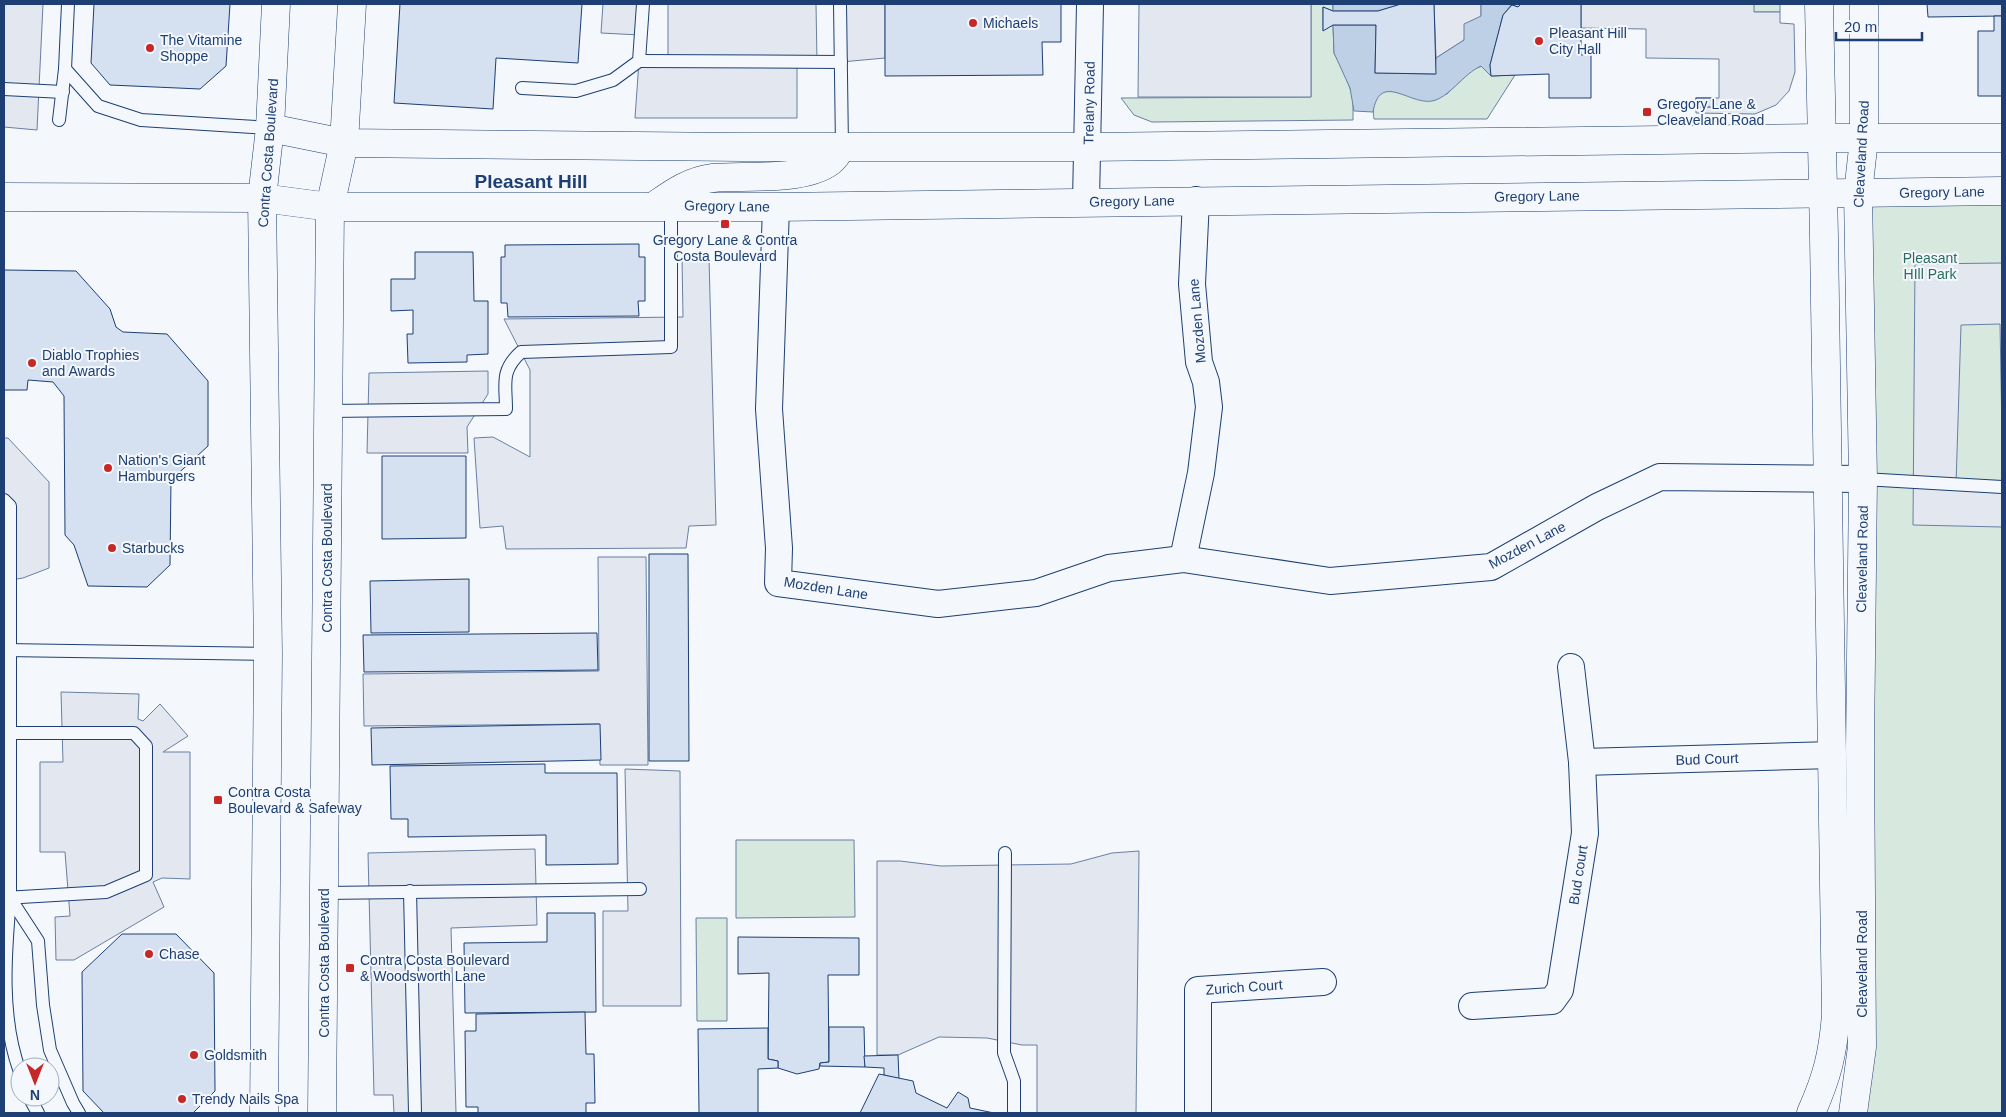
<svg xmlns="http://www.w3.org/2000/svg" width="2006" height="1117" font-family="Arial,sans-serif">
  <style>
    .green { fill: #d7e8df; stroke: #687fa3 }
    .parking { fill: #e3e8f0; stroke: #687fa3 }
    .water { fill: #bed0e5; stroke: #687fa3 }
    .building { fill: #d5e0f0; stroke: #1d3f73 }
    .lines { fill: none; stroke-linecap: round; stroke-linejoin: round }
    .service-casing { stroke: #1d3f73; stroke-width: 14 }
    .minor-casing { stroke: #1d3f73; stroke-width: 28 }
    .tertiary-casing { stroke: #1d3f73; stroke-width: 29 }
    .secondary-casing { stroke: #1d3f73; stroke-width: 29 }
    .motorway-casing { stroke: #1d3f73; stroke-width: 29 }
    .service { stroke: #f4f7fb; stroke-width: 12 }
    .minor { stroke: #f4f7fb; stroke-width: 26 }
    .tertiary { stroke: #f4f7fb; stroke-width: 28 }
    .secondary { stroke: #f4f7fb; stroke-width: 28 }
    .motorway { stroke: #f4f7fb; stroke-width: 28 }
    .poi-dot { fill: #c62828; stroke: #f4f7fb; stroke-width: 2 }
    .labels { text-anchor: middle; stroke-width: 4; stroke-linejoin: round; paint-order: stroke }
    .poi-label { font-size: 14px; fill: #1d3f73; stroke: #f4f7fb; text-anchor: start }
    .street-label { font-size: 14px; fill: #1d3f73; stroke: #f4f7fb }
    .park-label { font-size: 14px; fill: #2c6c60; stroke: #f4f7fb }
    .district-label { font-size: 19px; font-weight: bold; fill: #1d3f73; stroke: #f4f7fb }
  </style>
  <rect width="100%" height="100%" fill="#f4f7fb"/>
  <!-- green -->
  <g class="green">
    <polygon points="1311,4 1333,4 1333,11 1323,7 1323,30 1333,25 1334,53 1345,74 1353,97 1353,120 1152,122 1134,115 1121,98 1311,97"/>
    <polygon points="1754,4 1780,4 1780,12 1753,12"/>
    <path d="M 1482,66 L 1491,76 L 1515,75 L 1487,119 L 1374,119 C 1372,107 1374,92 1388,91 C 1396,91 1404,95 1411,96 C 1423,97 1435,95 1447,94 L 1470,71 Z"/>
    <polygon points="2002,191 2002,1113 1853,1113 1858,193"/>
    <polygon points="736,840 854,840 855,917 736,918"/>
    <polygon points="696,918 727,918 727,1021 697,1021"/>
  </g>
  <!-- parking -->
  <g class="parking">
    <polygon points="4,4 43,4 37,130 4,127"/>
    <polygon points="603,4 643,4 640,35 601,33"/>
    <polygon points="668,4 816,4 817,62 797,62 797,118 635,118 639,61 668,61"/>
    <polygon points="840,4 885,4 885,58 841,62"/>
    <polygon points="1139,4 1311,4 1311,97 1138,97"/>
    <polygon points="1434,4 1481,4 1481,16 1464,40 1436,58"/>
    <polygon points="1581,4 1754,4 1754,12 1780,12 1780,23 1794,24 1795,72 1789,91 1776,105 1755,114 1696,113 1696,98 1719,98 1719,59 1646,58 1646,29 1581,28"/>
    <polygon points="682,258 709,258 716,525 689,526 686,548 506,549 503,526 480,528 474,438 493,437 530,457 530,370 504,319 683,317"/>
    <polygon points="2002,263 2002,432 2000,324 1961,325 1956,485 2002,487 2002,527 1913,525 1915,264"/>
    <polygon points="488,371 488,394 467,427 468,453 367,453 369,373"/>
    <polygon points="4,438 8,438 49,482 49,568 23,578 4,581"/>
    <polygon points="598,557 646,557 648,765 600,765 599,724 364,726 363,674 599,671"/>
    <polygon points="61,692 139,694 138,719 143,721 160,704 188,736 163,752 190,752 190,879 162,878 153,882 164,907 74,960 56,960 55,917 70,916 65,852 40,852 40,762 63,762"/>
    <polygon points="625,769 680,771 681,1006 603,1006 603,911 628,911"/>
    <polygon points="535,849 537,925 451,928 456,1113 394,1113 393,1095 374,1095 368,853"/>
    <polygon points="1139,851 1136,1113 1037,1113 1037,1045 1022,1045 987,1038 939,1037 898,1055 877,1055 877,861 900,861 941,866 1071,864 1112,853"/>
  </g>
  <!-- water -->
  <g class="water">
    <polygon points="1333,4 1401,4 1378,11 1333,11"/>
    <path d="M 1481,4 L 1521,4 L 1518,7 L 1511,5 L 1503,15 L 1490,65 L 1491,76 L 1481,66 C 1463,74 1449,98 1432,101 C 1409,105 1380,71 1373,112 L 1354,111 L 1350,88 L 1334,53 L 1333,25 L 1376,25 L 1375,73 L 1435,74 L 1436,58 L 1464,40 L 1464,24 L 1481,16 Z"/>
  </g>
  <!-- building -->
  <g class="building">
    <polygon points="94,4 230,4 226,66 200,89 110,85 91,63"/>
    <polygon points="400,4 582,4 578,63 496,58 493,109 394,103"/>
    <polygon points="885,4 1061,4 1061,42 1042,42 1043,75 885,76"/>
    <polygon points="1401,4 1434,4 1436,74 1375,73 1376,25 1333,25 1323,31 1323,7 1333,11 1378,11"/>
    <polygon points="1521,4 1581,4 1581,55 1591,54 1591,98 1549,98 1549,74 1491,76 1490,65 1503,15 1512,5 1518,7"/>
    <polygon points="1927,4 2002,4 2002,16 1928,17"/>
    <polygon points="1994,16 2002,16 2002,96 1978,96 1978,31 1994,31"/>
    <rect x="1696" y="98" width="16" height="9"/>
    <polygon points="639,244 639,257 645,257 645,301 638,301 639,316 508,317 507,303 501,303 501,257 505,257 505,245"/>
    <polygon points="415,252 473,252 474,301 488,301 488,354 467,355 467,362 408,363 407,334 413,334 413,310 391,311 391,279 415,279"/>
    <polygon points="4,270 76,271 110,309 116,327 123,332 167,334 208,381 208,446 171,480 170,565 147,587 88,586 74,545 65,535 64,396 53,382 28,380 27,390 4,390"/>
    <polygon points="382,456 466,456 466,538 382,539"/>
    <polygon points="649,554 688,554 689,761 649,761"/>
    <polygon points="469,579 469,632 371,633 370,581"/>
    <polygon points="597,633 598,670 364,672 363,635"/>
    <polygon points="600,724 601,760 372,765 371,728"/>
    <polygon points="545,764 545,773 617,773 618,864 546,865 546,835 408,837 408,819 391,819 390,766"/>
    <polygon points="547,913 595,913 596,1012 465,1013 464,943 547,942"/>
    <polygon points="122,934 176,934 214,973 215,1091 193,1113 104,1113 83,1091 82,972"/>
    <polygon points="738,937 859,938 859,975 828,975 829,1062 820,1063 819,1069 797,1074 778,1068 778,1061 768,1059 769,973 738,974"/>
    <polygon points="585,1012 586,1054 594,1054 595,1103 586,1103 586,1113 478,1113 478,1107 466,1107 465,1031 476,1031 476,1014"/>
    <polygon points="829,1027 864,1027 865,1067 820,1066 820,1063 829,1062"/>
    <polygon points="768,1028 768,1059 778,1061 778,1068 758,1069 758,1113 699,1113 698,1029"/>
    <polygon points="898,1055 899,1079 884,1075 884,1068 865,1067 864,1056"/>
    <polygon points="879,1074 913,1081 916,1093 947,1108 958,1092 968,1098 970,1108 994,1113 860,1113"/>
  </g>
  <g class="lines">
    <!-- service casing -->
    <g class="service-casing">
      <g id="service">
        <polyline points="840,4 842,147"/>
        <polyline points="639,61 841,62"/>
        <polyline points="65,69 98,106 141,120 270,128"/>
        <polyline points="522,88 576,91 613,80 639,61 643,4"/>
        <polyline points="4,89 63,92"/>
        <polyline points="59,120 65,69 68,4"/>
        <path d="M 328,411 L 506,409 C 506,384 500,371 521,352 L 671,347 L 671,206"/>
        <polyline points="1863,479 2002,487"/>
        <path d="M 4,500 L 10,506 L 10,898 C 5,955 0,1018 20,1072"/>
        <polyline points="4,650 268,654"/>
        <polyline points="1005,853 1004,1053 1014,1081 1014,1113"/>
        <polyline points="410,891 415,1113"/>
        <polyline points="324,893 640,889"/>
        <polyline points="4,898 106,892 146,875 146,746 134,733 10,733"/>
        <polyline points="10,898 38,941 43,1005 50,1050 73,1103 79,1113"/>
        <polyline points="29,1097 38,1113"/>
      </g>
    </g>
    <!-- minor casing -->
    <g class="minor-casing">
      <g id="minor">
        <polyline points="1086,201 1090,4"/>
        <polyline points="776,207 769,409 779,548 778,583 938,604 1036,593 1109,568 1183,559 1330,581 1491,567 1597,507 1660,477 1863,479"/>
        <polyline points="1183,559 1201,473 1209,407 1206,382 1199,362 1192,284 1196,200"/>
        <polyline points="1582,762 1833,755"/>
        <polyline points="1472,1006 1552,1001 1560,990 1585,833 1582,762 1571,667"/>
        <polyline points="1198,1113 1198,990 1323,982"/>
      </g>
    </g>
    <!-- tertiary casing -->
    <g class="tertiary-casing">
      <g id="tertiary">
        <path d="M 1811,1113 C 1827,1077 1833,1054 1836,1014 L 1824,237 L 1819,4"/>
        <polyline points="1853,1113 1862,1047 1860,747 1863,479 1858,193 1864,139 1864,4"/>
      </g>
    </g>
    <!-- secondary casing -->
    <g class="secondary-casing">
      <g id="secondary">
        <polyline points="270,128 344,143 741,147 1088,147 1821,138 2002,138"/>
        <polyline points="262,198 330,207 776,207 2002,191"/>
        <path d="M 654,206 C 673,193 689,181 713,178 C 744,175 810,182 833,159 C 836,156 839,151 842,147"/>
        <polyline points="264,1113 268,654 262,198 270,128 276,4"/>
        <polyline points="322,1113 330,207 344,143 352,4"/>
      </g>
    </g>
    <!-- motorway casing -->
    <g class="motorway-casing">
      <polyline id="motorway" points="4,197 262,198"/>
    </g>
    <!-- service -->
    <use href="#service" class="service"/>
    <!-- minor -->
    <use href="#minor" class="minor"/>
    <!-- tertiary -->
    <use href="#tertiary" class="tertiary"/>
    <!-- secondary -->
    <use href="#secondary" class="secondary"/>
    <!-- motorway -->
    <use href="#motorway" class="motorway"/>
  </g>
  <!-- markers -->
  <g class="poi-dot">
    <circle cx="973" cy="23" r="5"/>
    <circle cx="1539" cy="41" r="5"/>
    <circle cx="150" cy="48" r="5"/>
    <rect x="1642" y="107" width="10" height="10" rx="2.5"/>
    <rect x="720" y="219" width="10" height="10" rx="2.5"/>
    <circle cx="32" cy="363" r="5"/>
    <circle cx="108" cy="468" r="5"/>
    <circle cx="112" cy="548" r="5"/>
    <rect x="213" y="795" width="10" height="10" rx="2.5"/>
    <circle cx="149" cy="954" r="5"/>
    <rect x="345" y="963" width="10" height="10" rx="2.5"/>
    <circle cx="194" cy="1055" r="5"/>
    <circle cx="182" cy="1099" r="5"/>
  </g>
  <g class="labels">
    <!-- poi labels -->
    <g class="poi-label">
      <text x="983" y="28">Michaels</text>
      <text x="1549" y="38">Pleasant Hill<tspan x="1549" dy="16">City Hall</tspan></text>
      <text x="160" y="45">The Vitamine<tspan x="160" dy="16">Shoppe</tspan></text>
      <text x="1657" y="109">Gregory Lane &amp;<tspan x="1657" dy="16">Cleaveland Road</tspan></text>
      <text x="725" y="245" text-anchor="middle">Gregory Lane &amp; Contra<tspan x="725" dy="16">Costa Boulevard</tspan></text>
      <text x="42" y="360">Diablo Trophies<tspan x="42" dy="16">and Awards</tspan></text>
      <text x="118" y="465">Nation's Giant<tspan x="118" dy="16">Hamburgers</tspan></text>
      <text x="122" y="553">Starbucks</text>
      <text x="228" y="797">Contra Costa<tspan x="228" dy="16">Boulevard &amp; Safeway</tspan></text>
      <text x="159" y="959">Chase</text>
      <text x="360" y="965">Contra Costa Boulevard<tspan x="360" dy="16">&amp; Woodsworth Lane</tspan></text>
      <text x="204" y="1060">Goldsmith</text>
      <text x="192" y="1104">Trendy Nails Spa</text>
    </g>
    <!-- street labels -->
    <g class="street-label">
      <text transform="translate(1089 103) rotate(-89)" y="5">Trelany Road</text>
      <text transform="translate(268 153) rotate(-86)" y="5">Contra Costa Boulevard</text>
      <text transform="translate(1861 154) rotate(-87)" y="5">Cleaveland Road</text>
      <text transform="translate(1942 192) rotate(-1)" y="5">Gregory Lane</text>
      <text transform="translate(1537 196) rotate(-1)" y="5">Gregory Lane</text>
      <text transform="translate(1132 201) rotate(-1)" y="5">Gregory Lane</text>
      <text transform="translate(727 206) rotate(1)" y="5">Gregory Lane</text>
      <text transform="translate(1197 321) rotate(-95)" y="5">Mozden Lane</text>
      <text transform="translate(1527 545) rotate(-28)" y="5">Mozden Lane</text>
      <text transform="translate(327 558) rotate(-90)" y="5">Contra Costa Boulevard</text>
      <text transform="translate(1862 559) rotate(-89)" y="5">Cleaveland Road</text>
      <text transform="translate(826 588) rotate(9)" y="5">Mozden Lane</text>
      <text transform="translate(1707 759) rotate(-2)" y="5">Bud Court</text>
      <text transform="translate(1578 875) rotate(-81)" y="5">Bud court</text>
      <text transform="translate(324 963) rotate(-90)" y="5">Contra Costa Boulevard</text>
      <text transform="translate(1862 964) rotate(-90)" y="5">Cleaveland Road</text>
      <text transform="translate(1244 987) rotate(-4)" y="5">Zurich Court</text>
    </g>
    <!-- park labels -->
    <g class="park-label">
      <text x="1930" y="263">Pleasant<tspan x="1930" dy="16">HIll Park</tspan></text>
    </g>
    <!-- district labels -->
    <g class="district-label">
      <text x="531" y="188">Pleasant Hill</text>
    </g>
  </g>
  <!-- border -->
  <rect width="2006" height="1117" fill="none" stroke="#1d3f73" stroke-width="10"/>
  <!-- north arrow -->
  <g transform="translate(35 1082) rotate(180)"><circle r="24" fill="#f4f7fb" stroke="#9eadc5"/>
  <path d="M0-4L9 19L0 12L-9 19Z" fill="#c62828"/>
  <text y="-8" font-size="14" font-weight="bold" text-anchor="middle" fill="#1d3f73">N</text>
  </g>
  <!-- scale -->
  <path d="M1836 32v8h86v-8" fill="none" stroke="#1d3f73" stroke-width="2.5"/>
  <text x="1844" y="32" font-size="15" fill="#1d3f73" stroke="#f4f7fb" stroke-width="4" paint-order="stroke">20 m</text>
</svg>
